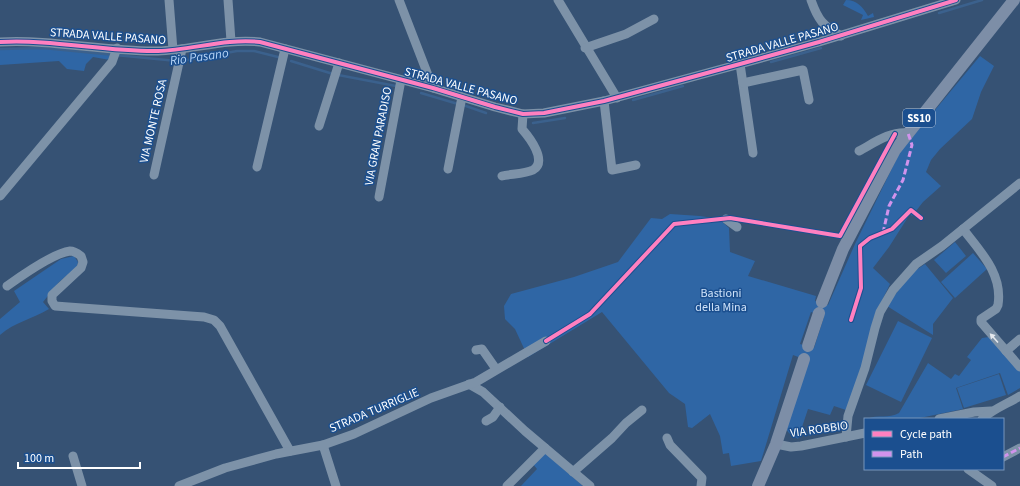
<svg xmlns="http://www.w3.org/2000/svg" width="1020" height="486" font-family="'Source Sans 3',sans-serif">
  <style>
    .green { fill: #2f66a5; fill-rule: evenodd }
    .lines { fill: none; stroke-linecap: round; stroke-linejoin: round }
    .stream { stroke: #3b618d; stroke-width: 2.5 }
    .minor { stroke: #7d92a8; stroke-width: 9 }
    .major { stroke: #7d8ea7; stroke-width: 12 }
    .quiet { stroke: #d193ec; stroke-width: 3; stroke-dasharray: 6 3; stroke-linecap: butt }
    .cycleway-casing { stroke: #1b4f8f; stroke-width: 6 }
    .cycleway { stroke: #ff80c0; stroke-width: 4 }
    .oneway { fill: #e5e9ee }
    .labels { text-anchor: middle; stroke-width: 3; stroke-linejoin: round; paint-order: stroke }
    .shield { fill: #1b4f8f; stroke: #bbcadd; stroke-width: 1 }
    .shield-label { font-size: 11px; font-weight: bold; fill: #fff }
    .street-label { font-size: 12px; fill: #fff; stroke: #1b4f8f }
    .park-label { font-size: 12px; fill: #cfe3fa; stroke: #1b4f8f }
    .water-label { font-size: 13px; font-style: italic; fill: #b5d3f5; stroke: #1b4f8f }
  </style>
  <rect width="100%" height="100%" fill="#365274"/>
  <!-- green -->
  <g class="green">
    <path d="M 846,0 C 857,0 863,7 868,16 L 873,13 L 874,17 L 861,20 L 863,15 L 843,5 Z"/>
    <polygon points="43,48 112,55 110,60 93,57 86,64 84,71 67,69 59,61 0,65 0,49"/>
    <path d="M 980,56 L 994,66 L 981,92 L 972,119 L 940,149 L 931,160 L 926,172 L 941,186 L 923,202 L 912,216 L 910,214 L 889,247 L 873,268 L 890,284 L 874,317 L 865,359 L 846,410 L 834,406 L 830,415 L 808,409 L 798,439 L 789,433 L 786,429 L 809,361 L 793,355 L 761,461 L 731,466 L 729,453 L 723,454 L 720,436 L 710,414 L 692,428 L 688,427 L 685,404 L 669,393 L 602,312 L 528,357 L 515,329 L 505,319 L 504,306 L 511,294 L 574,277 L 618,262 L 651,218 L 662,219 L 670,214 L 700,216 L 719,219 L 729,228 L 730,252 L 755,261 L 748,276 L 816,296 L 815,301 L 828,305 L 855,244 L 900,152 ZM 811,312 L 824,317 L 814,348 L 800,344 Z"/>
    <polygon points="955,242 966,256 946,273 934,260"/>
    <polygon points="973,253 987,269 955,298 941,282"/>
    <path d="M 74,256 L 78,262 L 77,267 L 59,282 L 43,302 L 49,309 C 32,319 15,322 0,335 L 0,319 L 20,302 L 14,291 L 61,259 Z"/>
    <polygon points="925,264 953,298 933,324 933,335 887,306 910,274"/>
    <polygon points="898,321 932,338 901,402 866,385"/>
    <path d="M 989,337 L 1020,370 L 1020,388 L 1008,395 L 1000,373 L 956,388 L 963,409 L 915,419 L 867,419 C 877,414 889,419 899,413 L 928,363 L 951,379 L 955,374 L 959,376 L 971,360 L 967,357 L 982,338 Z"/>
    <polygon points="999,374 1006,395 964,408 957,388"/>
    <polygon points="544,452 583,486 521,486 537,469 533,464"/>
  </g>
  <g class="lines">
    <!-- stream -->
    <g class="stream">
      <polyline points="939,13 982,0"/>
      <polyline points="0,49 43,48 177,61"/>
      <polyline points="182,61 237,51 254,51 278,57"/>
      <polyline points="291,61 333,74 396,86"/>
      <polyline points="771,62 821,48"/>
      <polyline points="421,93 458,104"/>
      <polyline points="633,100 683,86"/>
      <polyline points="463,105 486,113"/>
      <polyline points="533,123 565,118"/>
    </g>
    <!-- minor -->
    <g class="minor">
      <polyline points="169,0 173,50"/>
      <polyline points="228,0 231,41"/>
      <polyline points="399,0 433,88"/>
      <polyline points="558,0 617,98"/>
      <path d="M 811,0 C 818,20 823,26 841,36"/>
      <path d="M 0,42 C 53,39 105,52 158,51 C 192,50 226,38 260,42 L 433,88 L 495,107 L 523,114 L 544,113 L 604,101 L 740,64 L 819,42 L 956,0"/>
      <polyline points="585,48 626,34 654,19"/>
      <polyline points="740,64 753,153"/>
      <polyline points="743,83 803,70 809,100"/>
      <polyline points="604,101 612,170 636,165"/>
      <polyline points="319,126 339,63"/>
      <path d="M 859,151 C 874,143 890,131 908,133"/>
      <polyline points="257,167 285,49"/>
      <polyline points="448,169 462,97"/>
      <polyline points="154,175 182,49"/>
      <path d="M 502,176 C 510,174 525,174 533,170 C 548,161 529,137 522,129 L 523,114"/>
      <polyline points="0,196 112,62 117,48"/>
      <polyline points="379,197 401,80"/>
      <polyline points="726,219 737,227"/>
      <path d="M 963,229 C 980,251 1003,274 998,305 L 996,309 L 981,319 L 981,322 L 1020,367"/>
      <path d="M 7,286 C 21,276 53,253 70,251 C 74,251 77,253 81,256 L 83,262 L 81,268 L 52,295 L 52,301 L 55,306 L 204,317 L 214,320 L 220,326 L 290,451"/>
      <polyline points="476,350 482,349 496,369"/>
      <polyline points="1006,351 1020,339"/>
      <polyline points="469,384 483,392 525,431 590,486"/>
      <polyline points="939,419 974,412 991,411"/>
      <path d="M 982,419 C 993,409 1007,404 1020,396"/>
      <polyline points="486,421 493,417 500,407"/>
      <polyline points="846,437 848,416 865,368 875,328 880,312 893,290 916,264 942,246 1020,183"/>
      <polyline points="667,438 670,445 702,478 701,486"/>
      <polyline points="776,444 791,447 801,446 865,433"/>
      <polyline points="323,445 336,486"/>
      <polyline points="73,456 82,486"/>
      <polyline points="1003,457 1020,448"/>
      <polyline points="968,469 992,486"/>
      <polyline points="573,472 612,438 626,423 642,410"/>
      <polyline points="179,486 225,468 276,454 323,445 354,434 431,398 476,382 546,341"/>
      <polyline points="507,486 545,448"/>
    </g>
    <!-- major -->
    <g class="major">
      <polyline points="822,302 843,249 895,150 1014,0"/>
      <polyline points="808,346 819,313"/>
      <polyline points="758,486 776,444 804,359"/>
    </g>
    <!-- quiet -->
    <g class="quiet">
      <polyline points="883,233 889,206 903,180 912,145 908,133"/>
      <polyline points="1003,457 1020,448"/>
    </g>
    <!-- cycleway casing -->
    <g class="cycleway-casing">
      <g id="cycleway">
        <path d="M 0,42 C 53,39 105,52 158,51 C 192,50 226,38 260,42 L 433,88 L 495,107 L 523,114 L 544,113 L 604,101 L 740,64 L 819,42 L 956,0"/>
        <polyline points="851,320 861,288 860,246 870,238 892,229 911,210 921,218"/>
        <polyline points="546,341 590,314 674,224 730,218 840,236 895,134"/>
      </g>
    </g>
    <!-- cycleway -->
    <use href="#cycleway" class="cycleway"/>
  </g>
  <!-- one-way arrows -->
  <defs><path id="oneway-solid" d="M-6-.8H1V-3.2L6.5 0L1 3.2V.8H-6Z"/></defs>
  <use class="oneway" href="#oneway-solid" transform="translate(994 338) rotate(-132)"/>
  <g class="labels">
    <!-- shield labels -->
    <rect class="shield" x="903" y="109" width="32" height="18" rx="3"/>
    <g class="shield-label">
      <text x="919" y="122">SS10</text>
    </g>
    <!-- street labels -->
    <g class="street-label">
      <text transform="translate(108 36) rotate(4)" y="4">STRADA VALLE PASANO</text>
      <text transform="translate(782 42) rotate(-16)" y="4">STRADA VALLE PASANO</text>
      <text transform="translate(461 86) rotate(15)" y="4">STRADA VALLE PASANO</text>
      <text transform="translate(153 121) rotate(-77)" y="4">VIA MONTE ROSA</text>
      <text transform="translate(378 136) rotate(-79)" y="4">VIA GRAN PARADISO</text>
      <text transform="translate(374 410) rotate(-23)" y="4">STRADA TURRIGLIE</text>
      <text transform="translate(819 429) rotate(-8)" y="4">VIA ROBBIO</text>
    </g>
    <!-- park labels -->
    <g class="park-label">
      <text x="721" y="297">Bastioni<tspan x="721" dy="14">della Mina</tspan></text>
    </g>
    <!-- water labels -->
    <g class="water-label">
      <text transform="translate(199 56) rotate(-8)" y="5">Rio Pasano</text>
    </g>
  </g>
  <!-- legend -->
  <rect x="864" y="418" width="140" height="52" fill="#1b4f8f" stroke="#7695bc"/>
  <rect x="872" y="431" width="20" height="6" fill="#ff80c0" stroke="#7695bc"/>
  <text x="900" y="438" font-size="12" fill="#ffffff">Cycle path</text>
  <rect x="872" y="451" width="20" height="6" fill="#d193ec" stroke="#7695bc"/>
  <text x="900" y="458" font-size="12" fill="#ffffff">Path</text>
  <!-- scale -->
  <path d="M18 462v6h122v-6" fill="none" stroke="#ffffff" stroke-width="2"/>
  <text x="24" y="462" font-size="12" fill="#ffffff" stroke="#1b4f8f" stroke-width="3" paint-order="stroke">100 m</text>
</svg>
